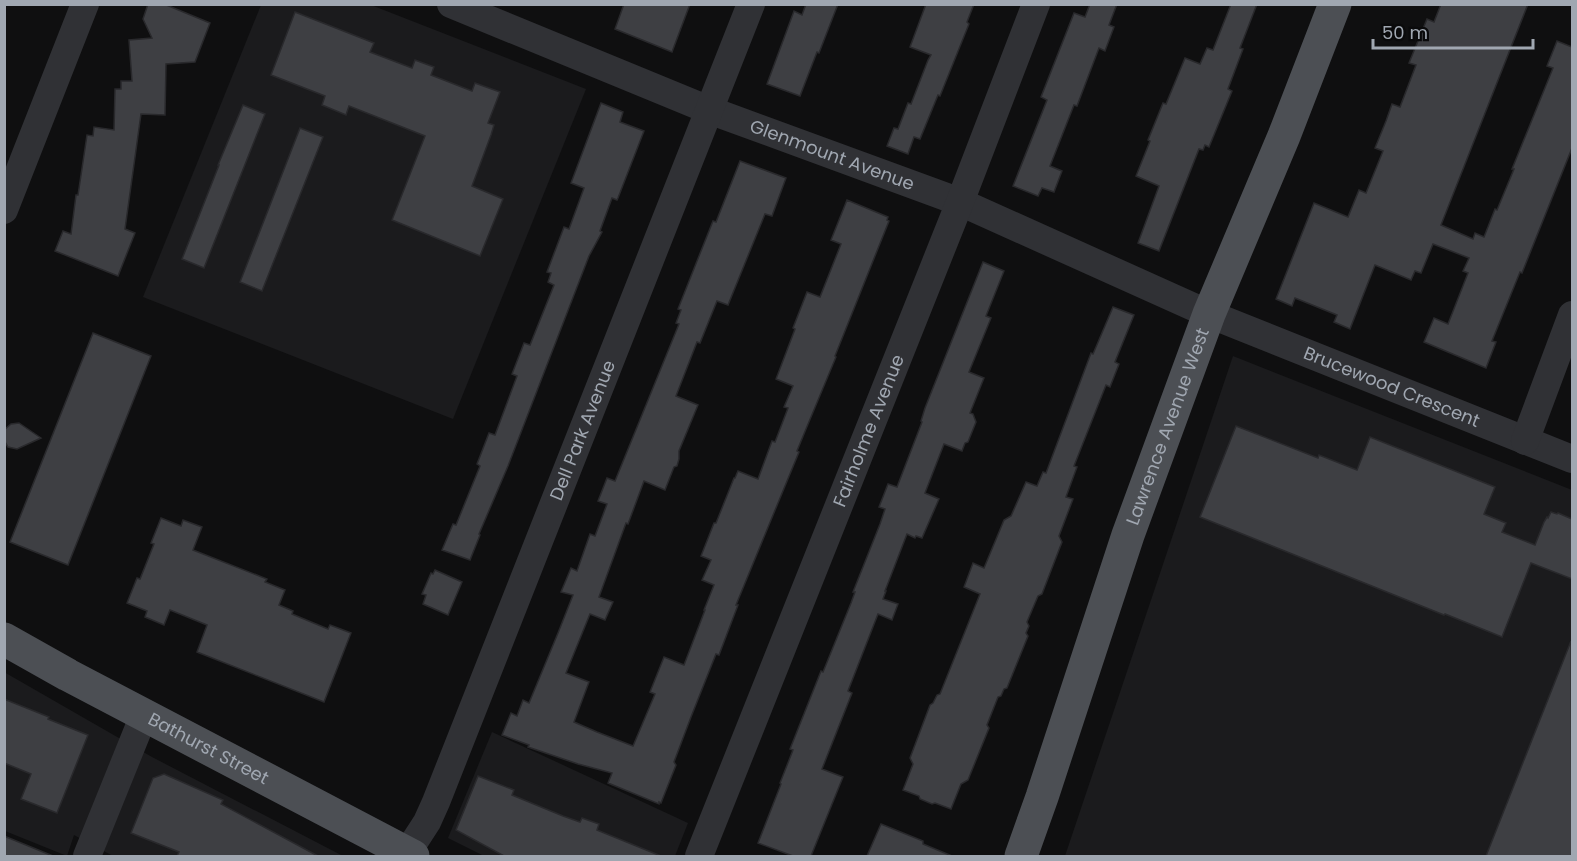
<svg xmlns="http://www.w3.org/2000/svg" width="1577" height="861" font-family="Poppins,sans-serif">
  <style>
    .built { fill: #1b1b1d }
    .building { fill: #3e3f43; stroke: #29292c; stroke-width: 1.5 }
    .lines { fill: none; stroke-linecap: round; stroke-linejoin: round }
    .minor { stroke: #303135; stroke-width: 28 }
    .major { stroke: #4c4f54; stroke-width: 33 }
    .labels { text-anchor: middle; stroke-width: 5; stroke-linejoin: round; paint-order: stroke }
    .street-label { font-size: 18px; fill: #a0a7b1; stroke: #0a0a0b }
  </style>
  <rect width="100%" height="100%" fill="#0f0f10"/>
  <!-- built -->
  <g class="built">
    <polygon points="261,5 371,5 586,89 453,419 143,297"/>
    <polygon points="1233,356 1572,490 1572,856 1065,856"/>
    <polygon points="4,672 152,757 343,856 113,856 74,835 67,856 5,831"/>
    <polygon points="492,732 688,823 675,856 484,856 448,838"/>
  </g>
  <!-- building -->
  <g class="building">
    <polygon points="148,4 164,4 210,23 195,62 166,64 165,115 141,114 125,229 135,233 118,276 55,251 63,231 71,234 76,195 78,195 87,135 93,136 94,127 114,130 115,89 121,89 121,81 132,81 129,40 152,38 143,19"/>
    <polygon points="624,4 690,4 672,52 615,29"/>
    <polygon points="806,4 838,4 819,53 817,52 800,96 767,84 794,11 802,15"/>
    <polygon points="926,4 974,4 967,22 969,24 940,96 938,95 920,139 914,137 908,154 887,146 894,128 898,129 908,103 911,104 928,60 931,55 910,47"/>
    <polygon points="1090,4 1117,4 1109,25 1114,27 1105,51 1099,48 1077,106 1074,105 1050,166 1062,171 1054,192 1042,188 1038,196 1013,186 1047,100 1041,97 1074,13 1085,17"/>
    <polygon points="1231,4 1257,4 1240,48 1243,49 1228,89 1232,91 1209,147 1205,145 1203,150 1199,149 1159,251 1138,243 1159,186 1136,176 1150,141 1148,140 1163,103 1166,104 1185,58 1200,64 1207,48 1213,50"/>
    <polygon points="1441,4 1528,4 1441,225 1473,239 1475,233 1484,237 1495,209 1497,210 1514,169 1512,169 1553,68 1547,66 1557,41 1572,47 1572,148 1522,273 1520,272 1492,341 1496,342 1486,368 1424,342 1434,318 1448,324 1468,273 1463,271 1469,258 1433,244 1421,273 1415,271 1411,280 1375,265 1350,329 1334,322 1337,315 1295,298 1292,306 1276,299 1314,203 1348,217 1359,190 1366,193 1383,151 1375,148 1386,121 1392,104 1400,107 1416,65 1409,63 1427,19 1434,22"/>
    <polygon points="295,12 374,43 370,52 412,68 415,60 434,67 431,75 472,91 475,83 500,92 488,123 494,125 491,135 472,186 503,199 480,256 392,220 425,136 349,106 346,115 322,105 325,96 271,75"/>
    <polygon points="601,103 623,112 620,122 644,131 618,198 617,200 612,198 600,231 602,232 589,256 508,466 479,534 480,535 470,560 442,550 453,524 456,525 480,466 477,464 489,433 495,435 517,376 512,374 524,343 530,345 554,285 548,282 551,273 547,272 564,227 569,229 584,188 571,183"/>
    <polygon points="243,105 265,114 204,268 182,259 219,165 218,165"/>
    <polygon points="300,128 323,137 262,291 240,282"/>
    <polygon points="740,161 786,178 772,216 765,214 728,305 717,301 700,343 697,342 676,396 698,405 679,451 679,459 677,466 674,467 665,490 644,481 628,524 626,523 599,597 613,602 605,620 590,614 566,673 589,682 574,722 597,732 633,746 655,694 650,692 664,657 684,665 705,610 704,610 714,585 702,580 711,560 701,556 714,523 716,523 734,478 735,478 738,471 758,479 772,441 775,442 788,408 784,407 793,386 776,379 795,329 793,328 807,292 820,297 841,244 831,240 847,200 888,217 887,220 889,221 835,356 836,357 806,429 797,451 799,452 736,605 738,605 719,655 716,654 691,717 674,762 676,765 661,803 659,802 659,804 608,783 612,773 578,764 528,747 529,745 502,735 511,713 517,716 523,700 529,703 558,633 573,595 561,592 571,568 577,571 590,534 595,536 607,504 598,501 607,478 615,481 679,324 676,323 681,310 678,309 697,261 713,221 716,222"/>
    <polygon points="983,262 1004,271 986,316 991,318 969,372 984,378 970,413 973,414 976,422 968,442 965,443 962,451 944,444 925,493 939,499 922,538 916,536 915,538 907,534 885,591 886,591 883,599 898,604 892,620 878,614 848,691 852,693 822,769 843,777 811,856 793,856 758,843 781,784 780,783 793,750 790,749 794,739 821,671 823,672 851,603 855,592 853,592 880,524 885,509 879,507 888,484 897,487 922,422 921,421 925,408"/>
    <polygon points="1113,307 1134,315 1115,362 1119,364 1110,387 1106,385 1074,466 1077,467 1066,497 1073,499 1059,536 1062,542 1042,594 1038,596 1027,622 1029,626 1026,633 1028,636 1007,688 1004,689 1001,696 998,697 987,725 989,728 968,780 961,784 951,809 935,803 932,804 920,799 919,796 903,790 913,764 910,758 930,705 933,703 937,695 940,694 980,594 964,587 973,563 984,568 1004,520 1011,516 1026,482 1037,486 1043,472 1046,473 1091,353 1093,354"/>
    <polygon points="93,333 151,356 68,565 10,542"/>
    <polygon points="19,423 41,438 17,449 8,447 4,440 4,430 11,424"/>
    <polygon points="1236,426 1318,458 1319,455 1357,470 1370,437 1495,487 1484,514 1506,523 1502,532 1535,545 1544,522 1547,517 1548,518 1551,512 1557,514 1558,513 1572,519 1572,579 1531,563 1502,637 1445,614 1444,615 1200,517"/>
    <polygon points="161,518 181,526 183,520 202,527 193,550 267,579 265,582 285,590 279,605 293,611 292,614 328,629 330,625 351,633 324,702 197,652 207,625 170,610 164,625 145,617 147,611 127,603 137,578 140,579 154,544 151,543"/>
    <polygon points="435,570 462,582 448,615 423,604 426,595 422,594 431,573 433,574"/>
    <polygon points="1571,641 1572,856 1486,856"/>
    <polygon points="4,699 49,717 48,719 88,735 57,813 21,799 31,774 4,763"/>
    <polygon points="164,774 223,800 221,804 318,856 177,856 179,852 131,833 153,778"/>
    <polygon points="478,776 514,790 512,795 563,816 580,822 582,818 599,824 597,830 661,856 504,856 456,830"/>
    <polygon points="881,824 923,841 923,844 952,856 867,856"/>
    <polygon points="4,836 53,856 4,856"/>
  </g>
  <g class="lines">
    <!-- minor -->
    <g class="minor">
      <path id="s1" d="M 451,4 L 709,110 L 960,202 L 1209,314 L 1572,459"/>
      <polyline points="4,210 85,4"/>
      <polyline points="1525,441 1572,315"/>
      <polyline points="87,856 144,715"/>
      <path id="s2" d="M 405,856 L 427,822 L 436,802 L 751,4"/>
      <path id="s3" d="M 699,856 L 960,202 L 1036,4"/>
    </g>
    <!-- major -->
    <g class="major">
      <path id="s4" d="M 4,639 L 68,675 L 413,856"/>
      <path id="s5" d="M 1021,856 L 1042,797 L 1128,535 L 1209,314 L 1284,136 L 1335,4"/>
    </g>
  </g>
  <g class="labels">
    <!-- street labels -->
    <g class="street-label">
      <text dy="6" stroke="none"><textPath href="#s1" startOffset="410">Glenmount Avenue</textPath></text>
      <text dy="6" stroke="none"><textPath href="#s1" startOffset="1016">Brucewood Crescent</textPath></text>
      <text dy="6" stroke="none"><textPath href="#s5" startOffset="454">Lawrence Avenue West</textPath></text>
      <text dy="6" stroke="none"><textPath href="#s2" startOffset="462">Dell Park Avenue</textPath></text>
      <text dy="6" stroke="none"><textPath href="#s3" startOffset="458">Fairholme Avenue</textPath></text>
      <text dy="6" stroke="none"><textPath href="#s4" startOffset="232">Bathurst Street</textPath></text>
    </g>
  </g>
  <!-- border -->
  <rect width="1577" height="861" fill="none" stroke="#a0a7b1" stroke-width="12"/>
  <!-- scale -->
  <path d="M1373 39v9h160v-9" fill="none" stroke="#a0a7b1" stroke-width="3"/>
  <text x="1382" y="39" font-size="18" fill="#a0a7b1" stroke="#0a0a0b" stroke-width="4.5" paint-order="stroke">50 m</text>
</svg>
